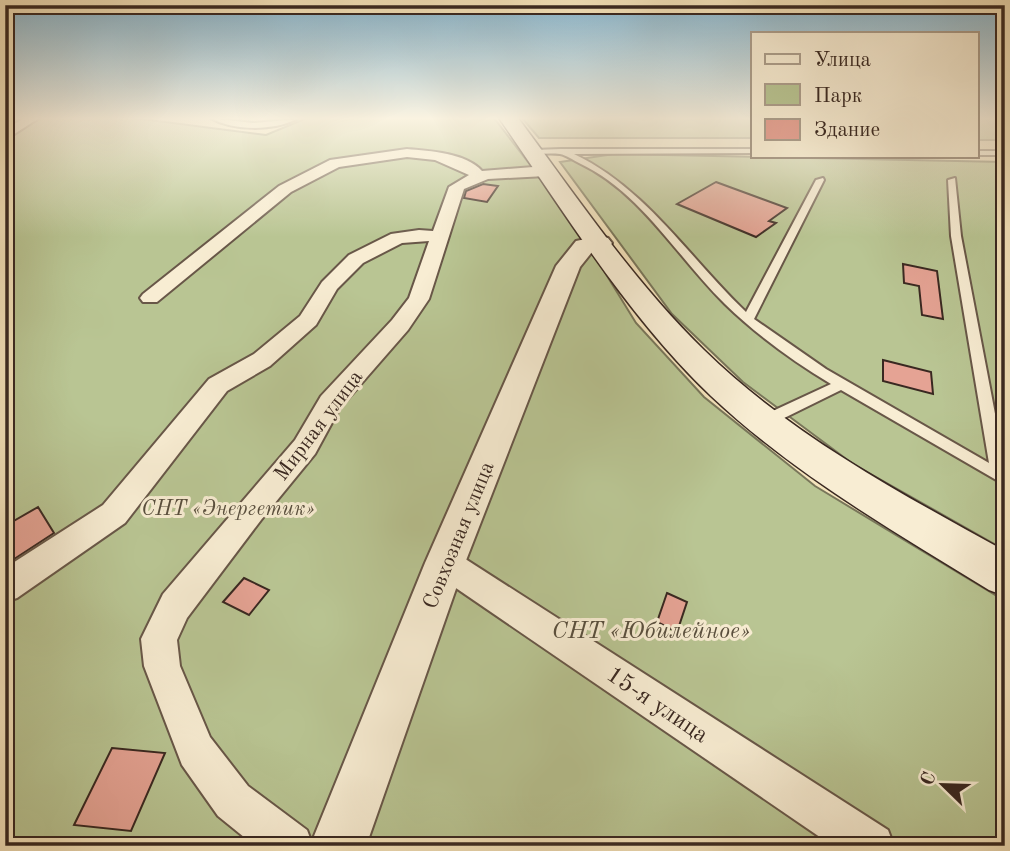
<svg xmlns="http://www.w3.org/2000/svg" width="1010" height="851" font-family="'Old Standard TT',serif">
  <style>
    .green { fill: #b9c593; stroke: #79765a; stroke-width: 2 }
    .building { fill: #e5a394; stroke: #392821; stroke-width: 2 }
    .lines { fill: none; stroke-linecap: round; stroke-linejoin: round }
    .service-casing { stroke: #685748; stroke-width: 4 }
    .minor-casing { stroke: #685748; stroke-width: 4 }
    .tertiary-casing { stroke: #685748; stroke-width: 4 }
    .secondary-casing { stroke: #392821; stroke-width: 3 }
    .service { fill: #f8edd3; fill-rule: evenodd }
    .minor { fill: #f8edd3; fill-rule: evenodd }
    .tertiary { fill: #f8edd3; fill-rule: evenodd }
    .secondary { fill: #f8edd3; fill-rule: evenodd }
    .labels { text-anchor: middle; stroke-width: 6; stroke-linejoin: round; paint-order: stroke }
    .street-label { font-size: 21px; fill: #392821; stroke: #f8edd3 }
    .park-label { font-size: 21px; font-style: italic; fill: #594f3e; stroke: #f8edd3 }
    .near-park-label { font-size: 24px; font-style: italic; fill: #594f3e; stroke: #f8edd3 }
    .near-street-label { font-size: 24px; fill: #392821; stroke: #f8edd3 }
  </style>
  <rect width="100%" height="100%" fill="#f5e4bc"/>
  <filter id="stains"><feTurbulence type="fractalNoise" baseFrequency=".00286" numOctaves="4"/><feColorMatrix values="0 0 0 0 .2 0 0 0 0 .09 0 0 0 0 .02 0 0 0 .5 -.17"/></filter>
  <radialGradient id="worn" r=".72"><stop offset=".6" stop-color="#630" stop-opacity="0"/><stop offset="1" stop-color="#630" stop-opacity=".3"/></radialGradient>
  <!-- green -->
  <g class="green">
    <polygon points="5,118 134,118 266,135 307,118 494,118 572,219 636,323 704,397 815,486 1005,601 1005,846 5,846"/>
    <polygon points="522,118 753,118 753,138 539,138"/>
    <rect x="977" y="118" width="28" height="22"/>
    <polygon points="614,154 1005,162 1005,550 853,464 743,382 672,314 560,162"/>
  </g>
  <!-- building -->
  <g class="building">
    <polygon points="716,182 787,208 769,221 776,223 756,237 677,204"/>
    <polygon points="483,184 498,186 487,202 464,198 466,191"/>
    <polygon points="903,264 937,271 943,319 922,315 919,286 904,283"/>
    <polygon points="883,360 931,372 933,394 883,381"/>
    <polygon points="38,507 54,533 5,565 5,526"/>
    <polygon points="244,578 269,590 249,615 223,602"/>
    <polygon points="667,593 687,602 677,632 657,622"/>
    <polygon points="112,748 165,753 131,831 74,825"/>
  </g>
  <g class="lines">
    <!-- service casing -->
    <g class="service-casing">
      <g id="service">
        <path d="M 210,118 L 253,123 L 297,119 C 273,131 234,131 210,118 Z"/>
        <path d="M 561,149 L 753,149 L 753,153 L 574,154 C 646,188 690,259 746,312 L 816,180 L 823,178 L 824,180 L 754,319 L 826,369 L 989,463 L 951,236 L 948,180 L 955,178 L 961,236 L 1005,466 L 1005,485 L 841,390 L 770,425 L 760,425 L 758,421 L 760,417 L 831,384 C 793,361 757,335 725,304 C 677,257 641,192 579,163 C 573,160 566,155 560,154 C 551,153 542,154 533,154 L 529,152 L 533,150 Z"/>
        <rect x="977" y="151" width="28" height="4"/>
      </g>
    </g>
    <!-- minor casing -->
    <g class="minor-casing">
      <g id="minor">
        <polygon points="24,118 39,118 5,140 5,130"/>
        <path d="M 407,149 C 430,151 466,153 482,171 L 546,166 L 554,171 L 546,176 L 488,179 L 464,189 L 429,299 L 408,330 L 340,408 L 315,454 L 261,520 L 187,618 L 177,640 L 180,666 L 210,737 L 248,786 L 307,830 L 313,846 L 255,846 L 218,816 L 182,765 L 144,666 L 141,639 L 163,594 L 295,440 L 321,396 L 392,320 L 409,298 L 429,241 L 402,243 L 363,263 L 337,289 L 316,325 L 270,366 L 227,391 L 125,523 L 17,598 L 5,602 L 5,568 L 103,505 L 209,379 L 254,354 L 300,316 L 322,282 L 349,255 L 391,234 L 419,230 L 433,231 L 449,187 L 469,175 L 435,160 L 407,157 L 339,167 L 291,192 L 157,302 L 143,302 L 140,298 L 143,294 L 279,186 L 330,160 Z"/>
        <polygon points="445,548 456,553 888,830 894,846 833,846 434,573 429,563 434,553"/>
      </g>
    </g>
    <!-- tertiary casing -->
    <g class="tertiary-casing">
      <polygon id="tertiary" points="600,236 608,238 612,243 608,248 592,252 580,267 465,563 366,846 310,846 425,563 556,266 576,241"/>
    </g>
    <!-- secondary casing -->
    <g class="secondary-casing">
      <path id="secondary" d="M 499,118 L 518,118 C 577,197 633,281 704,350 C 791,435 900,493 1005,551 L 1005,596 L 989,590 C 893,531 794,474 711,396 C 627,316 565,213 499,118 Z"/>
    </g>
    <!-- service -->
    <use href="#service" class="service"/>
    <!-- minor -->
    <use href="#minor" class="minor"/>
    <!-- tertiary -->
    <use href="#tertiary" class="tertiary"/>
    <!-- secondary -->
    <use href="#secondary" class="secondary"/>
  </g>
  <!-- sky -->
  <linearGradient id="sky" x2="0" y2="1"><stop stop-color="#89b8d2"/><stop offset="0.5" stop-color="#faf3e1"/><stop offset="1" stop-color="#faf3e1" stop-opacity="0"/></linearGradient>
  <rect width="1010" height="237" fill="url(#sky)"/>
  <g class="labels">
    <!-- street labels -->
    <g class="street-label">
      <text transform="translate(318 425) rotate(-53)" y="7">Мирная улица</text>
      <text transform="translate(458 535) rotate(-68)" y="7">Совхозная улица</text>
    </g>
    <!-- park labels -->
    <g class="park-label">
      <text x="228" y="515">СНТ «Энергетик»</text>
    </g>
    <!-- near-park labels -->
    <g class="near-park-label">
      <text x="651" y="638">СНТ «Юбилейное»</text>
    </g>
    <!-- near-street labels -->
    <g class="near-street-label">
      <text transform="translate(658 704) rotate(34)" y="8">15-я улица</text>
    </g>
  </g>
  <!-- margin -->
  <rect width="1010" height="851" fill="none" stroke="#f5e4bc" stroke-width="28"/>
  <rect x="7" y="7" width="996" height="837" fill="none" stroke="#392821" stroke-width="3.5"/>
  <rect x="14" y="14" width="982" height="823" fill="none" stroke="#392821" stroke-width="2"/>
  <!-- legend -->
  <rect x="751" y="32" width="228" height="126" fill="#f8edd3" stroke="#ac9e8c" stroke-width="2"/>
  <rect x="765" y="54" width="35" height="10" fill="#f8edd3" stroke="#ac9e8c" stroke-width="2"/>
  <text x="814" y="66" font-size="21" fill="#392821">Улица</text>
  <rect x="765" y="84" width="35" height="21" fill="#b9c593" stroke="#ac9e8c" stroke-width="2"/>
  <text x="814" y="102" font-size="21" fill="#392821">Парк</text>
  <rect x="765" y="119" width="35" height="21" fill="#e5a394" stroke="#ac9e8c" stroke-width="2"/>
  <text x="814" y="136" font-size="21" fill="#392821">Здание</text>
  <!-- north arrow -->
  <g transform="translate(943 785) rotate(293)" stroke="#f8edd3" stroke-width="5" paint-order="stroke">
  <path d="M0-5L12 26L0 18L-12 26Z" fill="#392821"/>
  <text y="-10" font-size="19" font-weight="bold" text-anchor="middle" fill="#392821">С</text>
  </g>
  <rect width="100%" height="100%" filter="url(#stains)"/>
  <rect width="100%" height="100%" fill="url(#worn)"/>
</svg>
